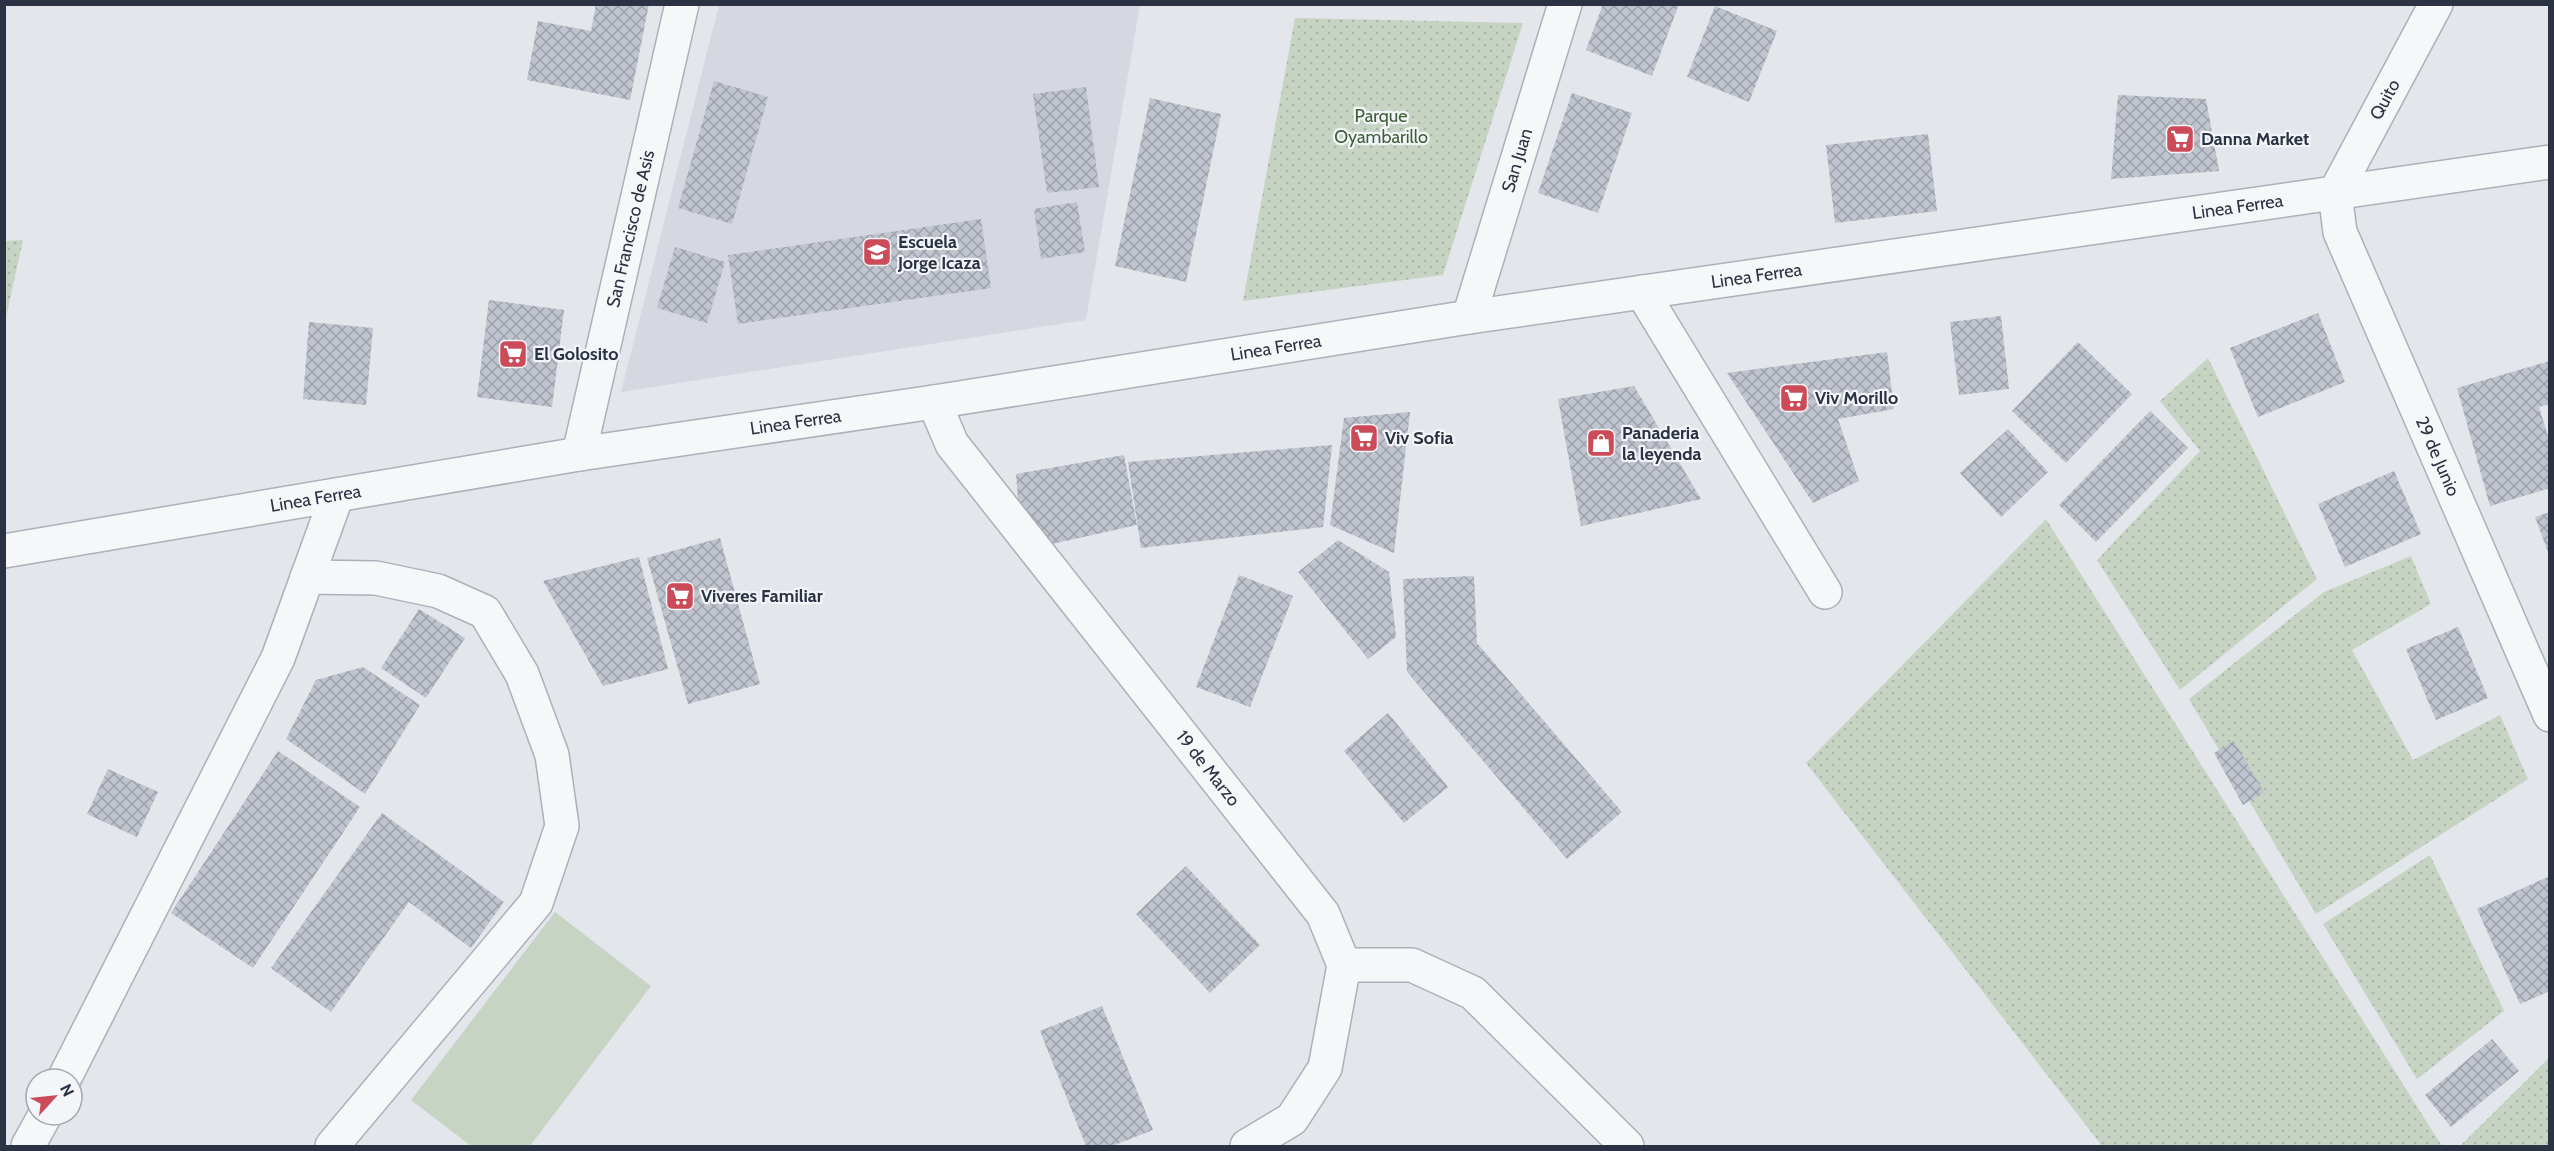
<svg xmlns="http://www.w3.org/2000/svg" width="2554" height="1151" font-family="Cabin,sans-serif">
  <style>
    .built { fill: #d5d8e0 }
    .green { fill: url(#green-dots) }
    .pitch { fill: #c7d4c4 }
    .building { fill: url(#building-cross-hatch) }
    .lines { fill: none; stroke-linecap: round; stroke-linejoin: round }
    .minor-casing { stroke: #acb0b9; stroke-width: 36 }
    .minor { stroke: #f6f7f9; stroke-width: 33 }
    .labels { text-anchor: middle; stroke-width: 4.5; stroke-linejoin: round; paint-order: stroke }
    .street-label { font-size: 18px; fill: #2b3243; stroke: #f3f5f8 }
    .park-label { font-size: 18px; fill: #3d5e38; stroke: #f3f5f8 }
    .poi-label { font-size: 18px; font-weight: bold; fill: #2b3243; stroke: #f3f5f8; text-anchor: start }
  </style>
  <defs>
    <pattern id="green-dots" width="8" height="8" patternUnits="userSpaceOnUse" patternTransform="scale(1.5)"><rect width="8" height="8" fill="#c7d4c4"/><path d="M2 2h.1M6 6h.1" fill="none" stroke="#abb6aa" stroke-width="1.8" stroke-linecap="round"/></pattern>
    <pattern id="building-cross-hatch" width="8" height="8" patternUnits="userSpaceOnUse" patternTransform="scale(1.5)"><rect width="8" height="8" fill="#c0c4ce"/><path d="M0 0l8 8M0 8l8-8" fill="none" stroke="#9ca0a9"/></pattern>
  </defs>
  <rect width="100%" height="100%" fill="#e3e6eb"/>
  <!-- built -->
  <polygon class="built" points="719,5 1140,5 1086,320 621,392"/>
  <!-- green -->
  <g class="green">
    <polygon points="1295,18 1523,23 1443,275 1243,301"/>
    <polygon points="23,240 5,322 5,241"/>
    <polygon points="2208,358 2317,579 2180,690 2097,560 2200,451 2160,401"/>
    <polygon points="2046,519 2442,1146 2102,1146 1806,763"/>
    <polygon points="2411,556 2431,604 2352,650 2413,760 2500,715 2528,779 2316,914 2189,699 2324,592"/>
    <polygon points="2430,855 2504,1011 2417,1079 2323,924"/>
    <polygon points="2549,1058 2549,1146 2460,1146"/>
  </g>
  <!-- pitch -->
  <polygon class="pitch" points="555,912 651,986 530,1146 471,1146 411,1100"/>
  <!-- building -->
  <g class="building">
    <polygon points="596,4 649,4 630,100 527,80 538,21 591,31"/>
    <polygon points="1603,4 1679,4 1652,76 1586,50"/>
    <polygon points="1715,6 1777,31 1749,102 1687,77"/>
    <polygon points="714,81 768,97 732,224 678,208"/>
    <polygon points="1086,87 1099,187 1047,193 1033,94"/>
    <polygon points="1572,93 1632,113 1598,213 1538,193"/>
    <polygon points="2118,95 2206,99 2219,171 2111,179"/>
    <polygon points="1150,98 1221,114 1186,282 1115,266"/>
    <polygon points="1928,134 1937,211 1835,223 1826,145"/>
    <polygon points="1077,202 1085,252 1041,259 1034,209"/>
    <polygon points="981,219 991,288 738,324 728,255"/>
    <polygon points="675,247 725,262 707,323 657,308"/>
    <polygon points="489,300 564,310 552,407 477,397"/>
    <polygon points="2318,313 2345,382 2258,417 2230,348"/>
    <polygon points="2001,316 2009,389 1959,395 1950,322"/>
    <polygon points="309,322 373,328 366,405 303,399"/>
    <polygon points="2078,342 2132,394 2066,463 2012,411"/>
    <polygon points="1887,352 1894,409 1838,419 1859,481 1813,503 1727,373"/>
    <polygon points="2550,361 2550,404 2539,407 2550,443 2550,488 2490,506 2457,388"/>
    <polygon points="1634,386 1701,499 1581,526 1558,399"/>
    <polygon points="2150,411 2188,448 2096,542 2059,505"/>
    <polygon points="1410,412 1394,553 1330,525 1344,418"/>
    <polygon points="2008,429 2048,472 2001,517 1960,473"/>
    <polygon points="1332,445 1323,527 1141,548 1128,462"/>
    <polygon points="1124,455 1137,525 1052,544 1019,512 1016,474"/>
    <polygon points="2394,471 2421,534 2345,567 2318,504"/>
    <polygon points="2550,512 2550,555 2549,555 2535,517"/>
    <polygon points="720,538 760,684 688,704 647,558"/>
    <polygon points="1338,540 1389,572 1396,637 1368,659 1298,572"/>
    <polygon points="639,557 668,669 603,686 543,581"/>
    <polygon points="1239,575 1293,596 1250,707 1196,687"/>
    <polygon points="1474,576 1477,643 1622,812 1567,859 1407,672 1403,579"/>
    <polygon points="419,609 465,638 426,698 381,668"/>
    <polygon points="2458,627 2488,698 2436,720 2406,649"/>
    <polygon points="363,667 420,705 365,794 286,739 316,680"/>
    <polygon points="1388,713 1448,787 1404,823 1344,751"/>
    <polygon points="2234,741 2264,792 2243,805 2214,753"/>
    <polygon points="278,751 360,807 253,968 171,913"/>
    <polygon points="108,769 158,792 137,837 87,814"/>
    <polygon points="382,813 504,902 471,948 409,902 331,1012 271,968"/>
    <polygon points="1186,866 1260,945 1210,993 1136,914"/>
    <polygon points="2550,876 2550,991 2520,1004 2477,909"/>
    <polygon points="1102,1006 1153,1130 1112,1146 1086,1146 1040,1031"/>
    <polygon points="2492,1039 2519,1071 2451,1127 2425,1095"/>
  </g>
  <g class="lines">
    <!-- minor casing -->
    <g class="minor-casing">
      <g id="minor">
        <path id="s1" d="M 2335,193 L 2340,232 L 2550,715"/>
        <path id="s2" d="M 2335,193 L 2436,4"/>
        <polyline points="1642,292 1825,592"/>
        <path id="s3" d="M 1469,317 L 1565,4"/>
        <path id="s4" d="M 934,402 L 952,444 L 1323,914 L 1344,965 L 1325,1068 L 1292,1119 L 1247,1146"/>
        <path id="s5" d="M 579,454 L 682,4"/>
        <path id="s6" d="M 4,551 L 579,454 L 934,402 L 1469,317 L 2550,162"/>
        <polyline points="307,577 376,578 438,591 485,612 522,674 552,755 562,826 536,903 332,1146"/>
        <polyline points="1344,965 1412,965 1473,993 1627,1146"/>
        <polyline points="64,1079 278,658 337,495"/>
        <polyline points="28,1146 45,1115"/>
      </g>
    </g>
    <!-- minor -->
    <use href="#minor" class="minor"/>
  </g>
  <!-- icons -->
  <defs>
    <g id="supermarket-square" transform="scale(1.5)"><rect x="-9" y="-9" width="18" height="18" rx="4" fill="#cc4b58" stroke="#f3f5f8"/><path d="M-6-5.5h2.5l.6 2H6L4.5 2H-2.5L-4.4-4H-6ZM-1.5 3.2a1.3 1.3 0 1 0 .1 0ZM3 3.2a1.3 1.3 0 1 0 .1 0Z" fill="#fff"/></g>
    <g id="school-square" transform="scale(1.5)"><rect x="-9" y="-9" width="18" height="18" rx="4" fill="#cc4b58" stroke="#f3f5f8"/><path d="M0-5L7-2L0 1L-7-2ZM-4 1L0 2.5L4 1V4Q0 6-4 4Z" fill="#fff"/></g>
    <g id="shop-square" transform="scale(1.5)"><rect x="-9" y="-9" width="18" height="18" rx="4" fill="#cc4b58" stroke="#f3f5f8"/><path d="M-5-2.5h2.3a2.7 3.5 0 0 1 5.4 0H5L5.5 6h-11ZM-1.5-2.5h3a1.5 2.3 0 0 0-3 0Z" fill="#fff"/></g>
  </defs>
  <g fill-rule="evenodd">
    <use href="#supermarket-square" x="2180" y="139"/>
    <use href="#school-square" x="877" y="252"/>
    <use href="#supermarket-square" x="513" y="354"/>
    <use href="#supermarket-square" x="1794" y="398"/>
    <use href="#supermarket-square" x="1364" y="438"/>
    <use href="#shop-square" x="1601" y="443"/>
    <use href="#supermarket-square" x="680" y="596"/>
  </g>
  <g class="labels">
    <!-- street labels -->
    <g class="street-label">
      <text dy="6" stroke="none"><textPath href="#s2" startOffset="106">Quito</textPath></text>
      <text dy="6" stroke="none"><textPath href="#s3" startOffset="164">San Juan</textPath></text>
      <text dy="6" stroke="none"><textPath href="#s6" startOffset="2260">Linea Ferrea</textPath></text>
      <text dy="6" stroke="none"><textPath href="#s5" startOffset="231">San Francisco de Asis</textPath></text>
      <text dy="6" stroke="none"><textPath href="#s6" startOffset="1774">Linea Ferrea</textPath></text>
      <text dy="6" stroke="none"><textPath href="#s6" startOffset="1288">Linea Ferrea</textPath></text>
      <text dy="6" stroke="none"><textPath href="#s6" startOffset="802">Linea Ferrea</textPath></text>
      <text dy="6" stroke="none"><textPath href="#s1" startOffset="284">29 de Junio</textPath></text>
      <text dy="6" stroke="none"><textPath href="#s6" startOffset="316">Linea Ferrea</textPath></text>
      <text dy="6" stroke="none"><textPath href="#s4" startOffset="459">19 de Marzo</textPath></text>
    </g>
    <!-- park labels -->
    <g class="park-label">
      <text x="1381" y="122">Parque<tspan x="1381" dy="21">Oyambarillo</tspan></text>
    </g>
    <!-- poi labels -->
    <g class="poi-label">
      <text x="2201" y="145">Danna Market</text>
      <text x="898" y="248">Escuela<tspan x="898" dy="21">Jorge Icaza</tspan></text>
      <text x="534" y="360">El Golosito</text>
      <text x="1815" y="404">Viv Morillo</text>
      <text x="1622" y="439">Panaderia<tspan x="1622" dy="21">la leyenda</tspan></text>
      <text x="1385" y="444">Viv Sofia</text>
      <text x="701" y="602">Viveres Familiar</text>
    </g>
  </g>
  <!-- border -->
  <rect width="2554" height="1151" fill="none" stroke="#2b3243" stroke-width="12"/>
  <!-- north arrow -->
  <g transform="translate(54 1097) rotate(63)"><circle r="28" fill="#f3f5f8" stroke="#a3a7b0" stroke-width="1.5"/>
  <path d="M0-4.5L10 22L0 15L-10 22Z" fill="#cc4b58"/>
  <text y="-9" font-size="16" font-weight="bold" text-anchor="middle" fill="#2b3243">N</text>
  </g>
</svg>
